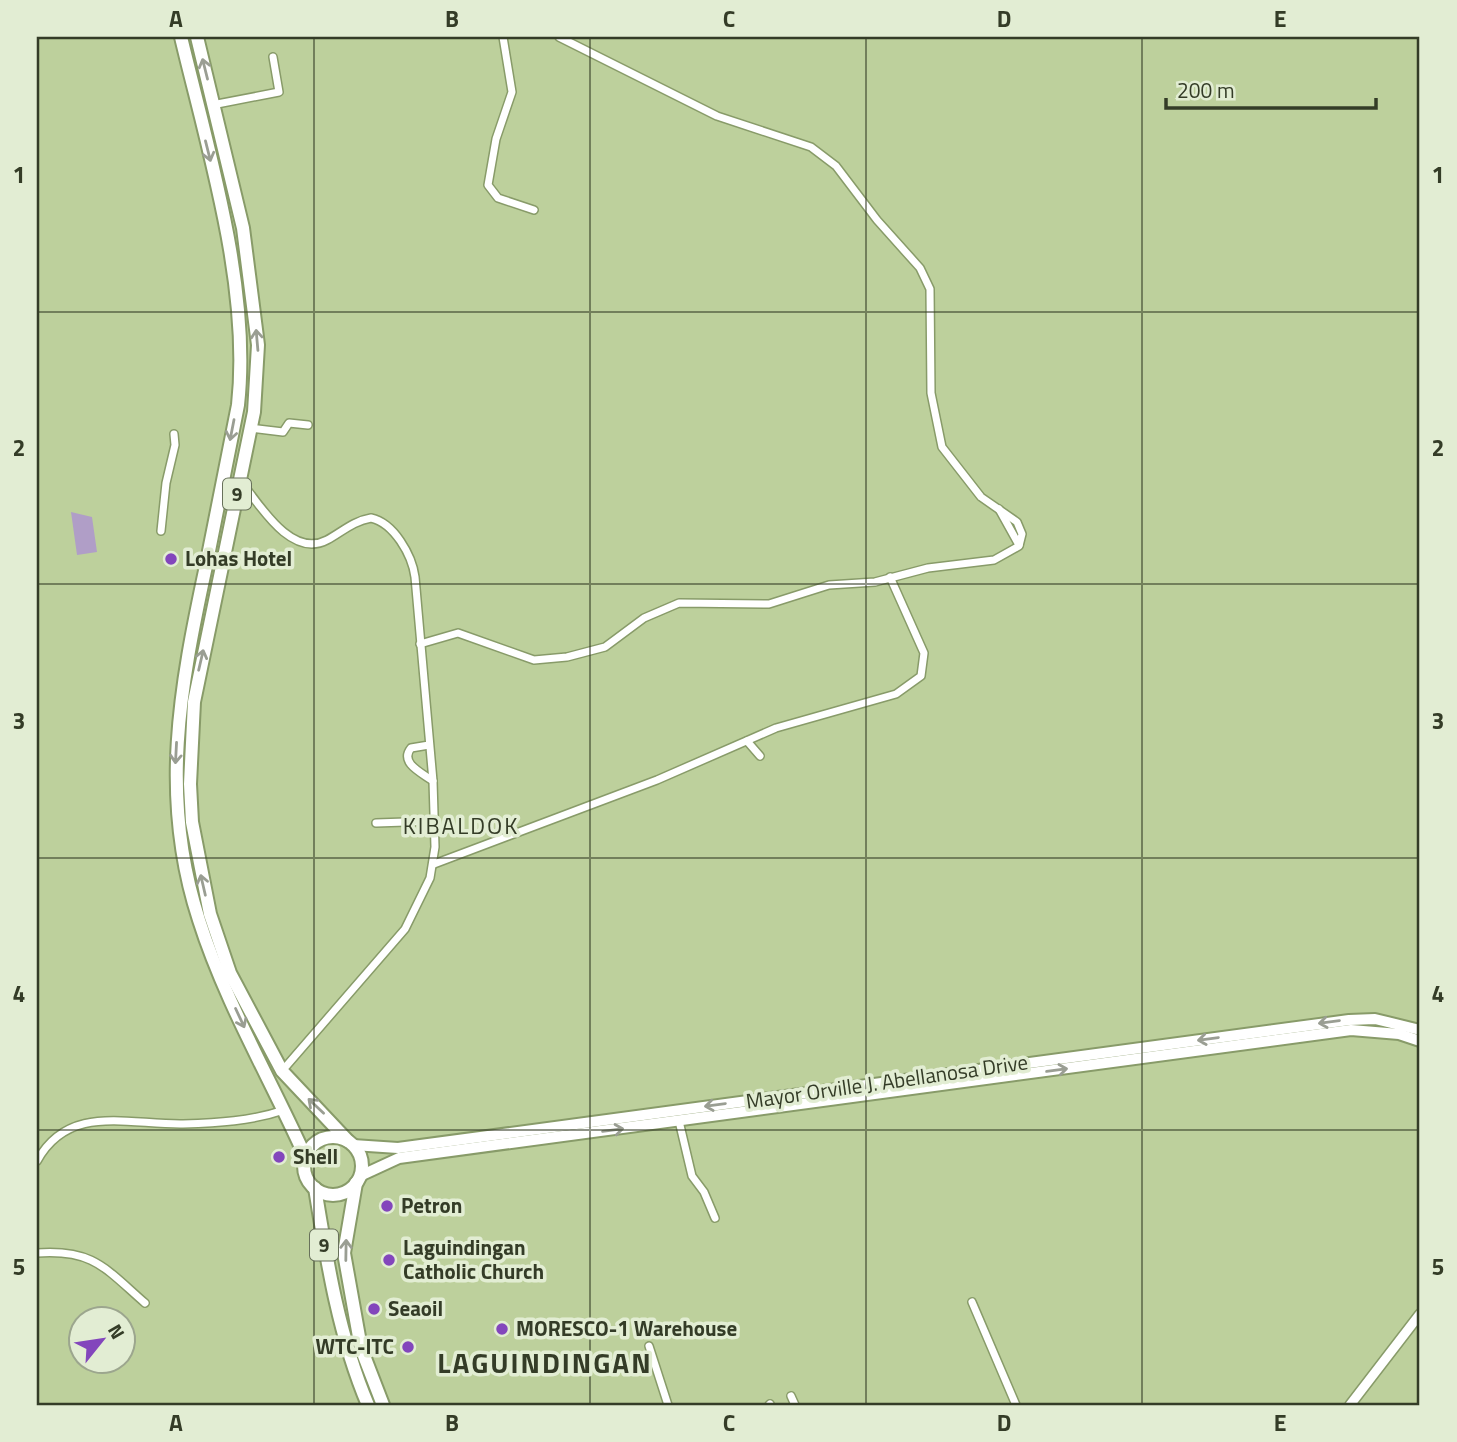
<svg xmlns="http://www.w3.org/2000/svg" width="1457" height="1442" font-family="'Titillium Web',sans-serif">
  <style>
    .green { fill: #b09ec7 }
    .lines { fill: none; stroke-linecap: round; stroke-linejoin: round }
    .minor-casing { stroke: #889b69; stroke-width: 10 }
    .tertiary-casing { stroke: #889b69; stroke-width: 12 }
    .secondary-casing { stroke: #889b69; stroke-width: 14 }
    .trunk-casing { stroke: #889b69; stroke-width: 16 }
    .minor { stroke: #fff; stroke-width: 7 }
    .tertiary { stroke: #fff; stroke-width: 9 }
    .secondary { stroke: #fff; stroke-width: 10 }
    .trunk { stroke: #fff; stroke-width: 12 }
    .oneway { stroke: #9a9e93 }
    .grid { fill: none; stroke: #343c27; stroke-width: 2; stroke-opacity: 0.55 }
    .poi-dot { fill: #8346bc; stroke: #e2edd3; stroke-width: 2.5 }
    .labels { text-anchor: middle; stroke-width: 7; stroke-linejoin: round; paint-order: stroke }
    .shield { fill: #e2edd3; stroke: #68715b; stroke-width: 2 }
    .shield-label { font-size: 19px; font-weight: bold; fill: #343c27 }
    .poi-label { font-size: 21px; font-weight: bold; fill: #343c27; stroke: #e2edd3; text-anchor: start }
    .street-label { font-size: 21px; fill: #343c27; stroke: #e2edd3 }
    .neighbourhood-label { font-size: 23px; letter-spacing: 2px; fill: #343c27; stroke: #e2edd3 }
    .district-label { font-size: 28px; font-weight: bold; letter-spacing: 2px; fill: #343c27; stroke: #e2edd3 }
    .neatline { fill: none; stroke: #343c27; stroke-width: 2.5 }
    .grid-label { font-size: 23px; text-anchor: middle; font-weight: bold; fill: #343c27 }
  </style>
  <rect width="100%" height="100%" fill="#bdd09c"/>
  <!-- green -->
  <polygon class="green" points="71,512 92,517 97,552 77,555"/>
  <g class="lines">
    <!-- minor casing -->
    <g class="minor-casing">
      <g id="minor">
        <polyline points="503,37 512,92 496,139 488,185 498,198 534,210"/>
        <polyline points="212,105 279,92 273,57"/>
        <polyline points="250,428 283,432 289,423 308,425"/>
        <path d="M 240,480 C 259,504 291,559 327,540 C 342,532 353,521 371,518 C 394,523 412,555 415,577 L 433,781 L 435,847 L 430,878 L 405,929 L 282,1071"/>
        <polyline points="999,509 1019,545"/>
        <polyline points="161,531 166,483 175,445 174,434"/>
        <polyline points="420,644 458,633 534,660 567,657 605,647 644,618 679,603 769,604 829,585 875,582 928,568 994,560 1019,546 1022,534 1017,522 981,497 942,447 931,393 930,289 920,268 877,220 836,166 811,147 717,116 559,37"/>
        <polyline points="747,741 760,756"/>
        <path d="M 429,745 L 411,748 C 399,763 422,773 433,781"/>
        <polyline points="376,823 435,821"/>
        <polyline points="434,864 657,780 776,728 896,694 921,676 924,653 890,577"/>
        <polyline points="679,1121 692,1176 704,1192 715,1218"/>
        <path d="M 37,1161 C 69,1103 128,1125 183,1124 C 217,1123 252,1121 284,1110"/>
        <path d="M 37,1253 C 93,1249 105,1268 145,1303"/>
        <polyline points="972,1302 1016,1405"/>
        <polyline points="649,1346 668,1405"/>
        <polyline points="791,1396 795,1405"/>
        <polyline points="769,1405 770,1404"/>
      </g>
    </g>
    <!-- tertiary casing -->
    <g class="tertiary-casing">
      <polyline id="tertiary" points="1350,1405 1420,1314"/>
    </g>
    <!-- secondary casing -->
    <g class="secondary-casing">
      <g id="secondary">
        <polyline points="353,1145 398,1148 1349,1020 1375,1019 1420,1030"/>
        <polyline points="360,1176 399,1158 1351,1030 1399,1034 1420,1041"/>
      </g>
    </g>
    <!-- trunk casing -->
    <g class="trunk-casing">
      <g id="trunk">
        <path d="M 181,37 C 208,150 251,288 238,405 C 227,458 217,512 206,566 C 180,687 159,798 199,920 C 225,1002 270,1078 305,1156"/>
        <polyline points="197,37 243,228 258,345 254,412 194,702 190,784 192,822 210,914 230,973 282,1071 348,1141"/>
        <circle cx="333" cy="1166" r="29"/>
        <polyline points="356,1183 344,1253 361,1348 383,1405"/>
        <path d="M 315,1188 C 327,1262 339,1337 368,1405"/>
      </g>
    </g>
    <!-- minor -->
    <use href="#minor" class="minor"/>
    <!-- tertiary -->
    <use href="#tertiary" class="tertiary"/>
    <!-- secondary -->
    <use href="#secondary" class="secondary"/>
    <!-- trunk -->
    <use href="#trunk" class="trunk"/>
  </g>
  <!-- one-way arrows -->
  <defs><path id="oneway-shaft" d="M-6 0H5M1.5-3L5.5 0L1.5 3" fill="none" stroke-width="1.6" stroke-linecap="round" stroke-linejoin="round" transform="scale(1.75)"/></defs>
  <g class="oneway">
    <use href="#oneway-shaft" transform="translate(205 69) rotate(-104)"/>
    <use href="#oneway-shaft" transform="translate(208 151) rotate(76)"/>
    <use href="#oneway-shaft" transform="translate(257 340) rotate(-95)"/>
    <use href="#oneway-shaft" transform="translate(232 430) rotate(101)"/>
    <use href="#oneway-shaft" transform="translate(201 660) rotate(-77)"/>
    <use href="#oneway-shaft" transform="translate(176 753) rotate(93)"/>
    <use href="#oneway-shaft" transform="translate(203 885) rotate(-103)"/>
    <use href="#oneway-shaft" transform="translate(240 1018) rotate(65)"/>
    <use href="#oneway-shaft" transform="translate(1329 1022) rotate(172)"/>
    <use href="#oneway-shaft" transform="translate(1208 1039) rotate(172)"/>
    <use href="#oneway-shaft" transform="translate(1057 1070) rotate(-8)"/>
    <use href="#oneway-shaft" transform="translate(715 1105) rotate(172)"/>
    <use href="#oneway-shaft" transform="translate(316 1106) rotate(-137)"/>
    <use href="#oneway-shaft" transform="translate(613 1130) rotate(-7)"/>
    <use href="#oneway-shaft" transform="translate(346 1250) rotate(-89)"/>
  </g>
  <!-- grid -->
  <path class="grid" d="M 314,37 L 314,1405M 590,37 L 590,1405M 866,37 L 866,1405M 1142,37 L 1142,1405M 37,312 L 1420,312M 37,584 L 1420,584M 37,858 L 1420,858M 37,1130 L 1420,1130"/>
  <!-- markers -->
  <g class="poi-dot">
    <circle cx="171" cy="559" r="7"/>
    <circle cx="279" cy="1157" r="7"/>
    <circle cx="387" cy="1206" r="7"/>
    <circle cx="389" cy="1260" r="7"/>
    <circle cx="374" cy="1309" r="7"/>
    <circle cx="502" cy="1329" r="7"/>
    <circle cx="408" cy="1347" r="7"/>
  </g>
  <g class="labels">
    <!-- shield labels -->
    <g class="shield">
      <rect x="223" y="478.5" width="28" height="31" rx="5"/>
      <rect x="310" y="1229.5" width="28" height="31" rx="5"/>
    </g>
    <g class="shield-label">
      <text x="237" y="501">9</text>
      <text x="324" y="1252">9</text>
    </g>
    <!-- poi labels -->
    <g class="poi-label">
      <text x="185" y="566">Lohas Hotel</text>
      <text x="293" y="1164">Shell</text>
      <text x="401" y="1213">Petron</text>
      <text x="403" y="1255">Laguindingan<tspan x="403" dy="24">Catholic Church</tspan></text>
      <text x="388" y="1316">Seaoil</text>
      <text x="516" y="1336">MORESCO-1 Warehouse</text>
      <text x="394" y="1354" text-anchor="end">WTC-ITC</text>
    </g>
    <!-- street labels -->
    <g class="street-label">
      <text transform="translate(887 1082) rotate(-8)" y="7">Mayor Orville J. Abellanosa Drive</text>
    </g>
    <!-- neighbourhood labels -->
    <g class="neighbourhood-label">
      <text x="461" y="834">KIBALDOK</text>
    </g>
    <!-- district labels -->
    <g class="district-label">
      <text x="545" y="1373">LAGUINDINGAN</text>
    </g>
  </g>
  <!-- border -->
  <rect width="1457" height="1442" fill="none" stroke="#e2edd3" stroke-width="77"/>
  <!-- north arrow -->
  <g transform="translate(102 1340) rotate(60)"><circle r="33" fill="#e2edd3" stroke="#9ca68e" stroke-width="2"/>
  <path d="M0-5L12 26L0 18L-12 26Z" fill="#8346bc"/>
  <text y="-10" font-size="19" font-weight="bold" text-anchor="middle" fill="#343c27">N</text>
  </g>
  <!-- scale -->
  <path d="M1166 98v10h210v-10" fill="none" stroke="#343c27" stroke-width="3.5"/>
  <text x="1177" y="98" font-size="21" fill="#343c27" stroke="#e2edd3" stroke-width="5" paint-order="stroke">200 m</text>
  <rect x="38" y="38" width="1380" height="1366" class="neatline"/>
  <g class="grid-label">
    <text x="176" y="27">A</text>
    <text x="452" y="27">B</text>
    <text x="729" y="27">C</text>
    <text x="1004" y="27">D</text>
    <text x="1280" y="27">E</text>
    <text x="19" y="183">1</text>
    <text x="1438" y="183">1</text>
    <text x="19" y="456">2</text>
    <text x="1438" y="456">2</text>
    <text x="19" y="729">3</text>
    <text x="1438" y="729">3</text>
    <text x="19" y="1002">4</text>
    <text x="1438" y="1002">4</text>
    <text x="19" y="1275">5</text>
    <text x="1438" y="1275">5</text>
    <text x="176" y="1431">A</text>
    <text x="452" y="1431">B</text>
    <text x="729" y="1431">C</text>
    <text x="1004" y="1431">D</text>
    <text x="1280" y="1431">E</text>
  </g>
</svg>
